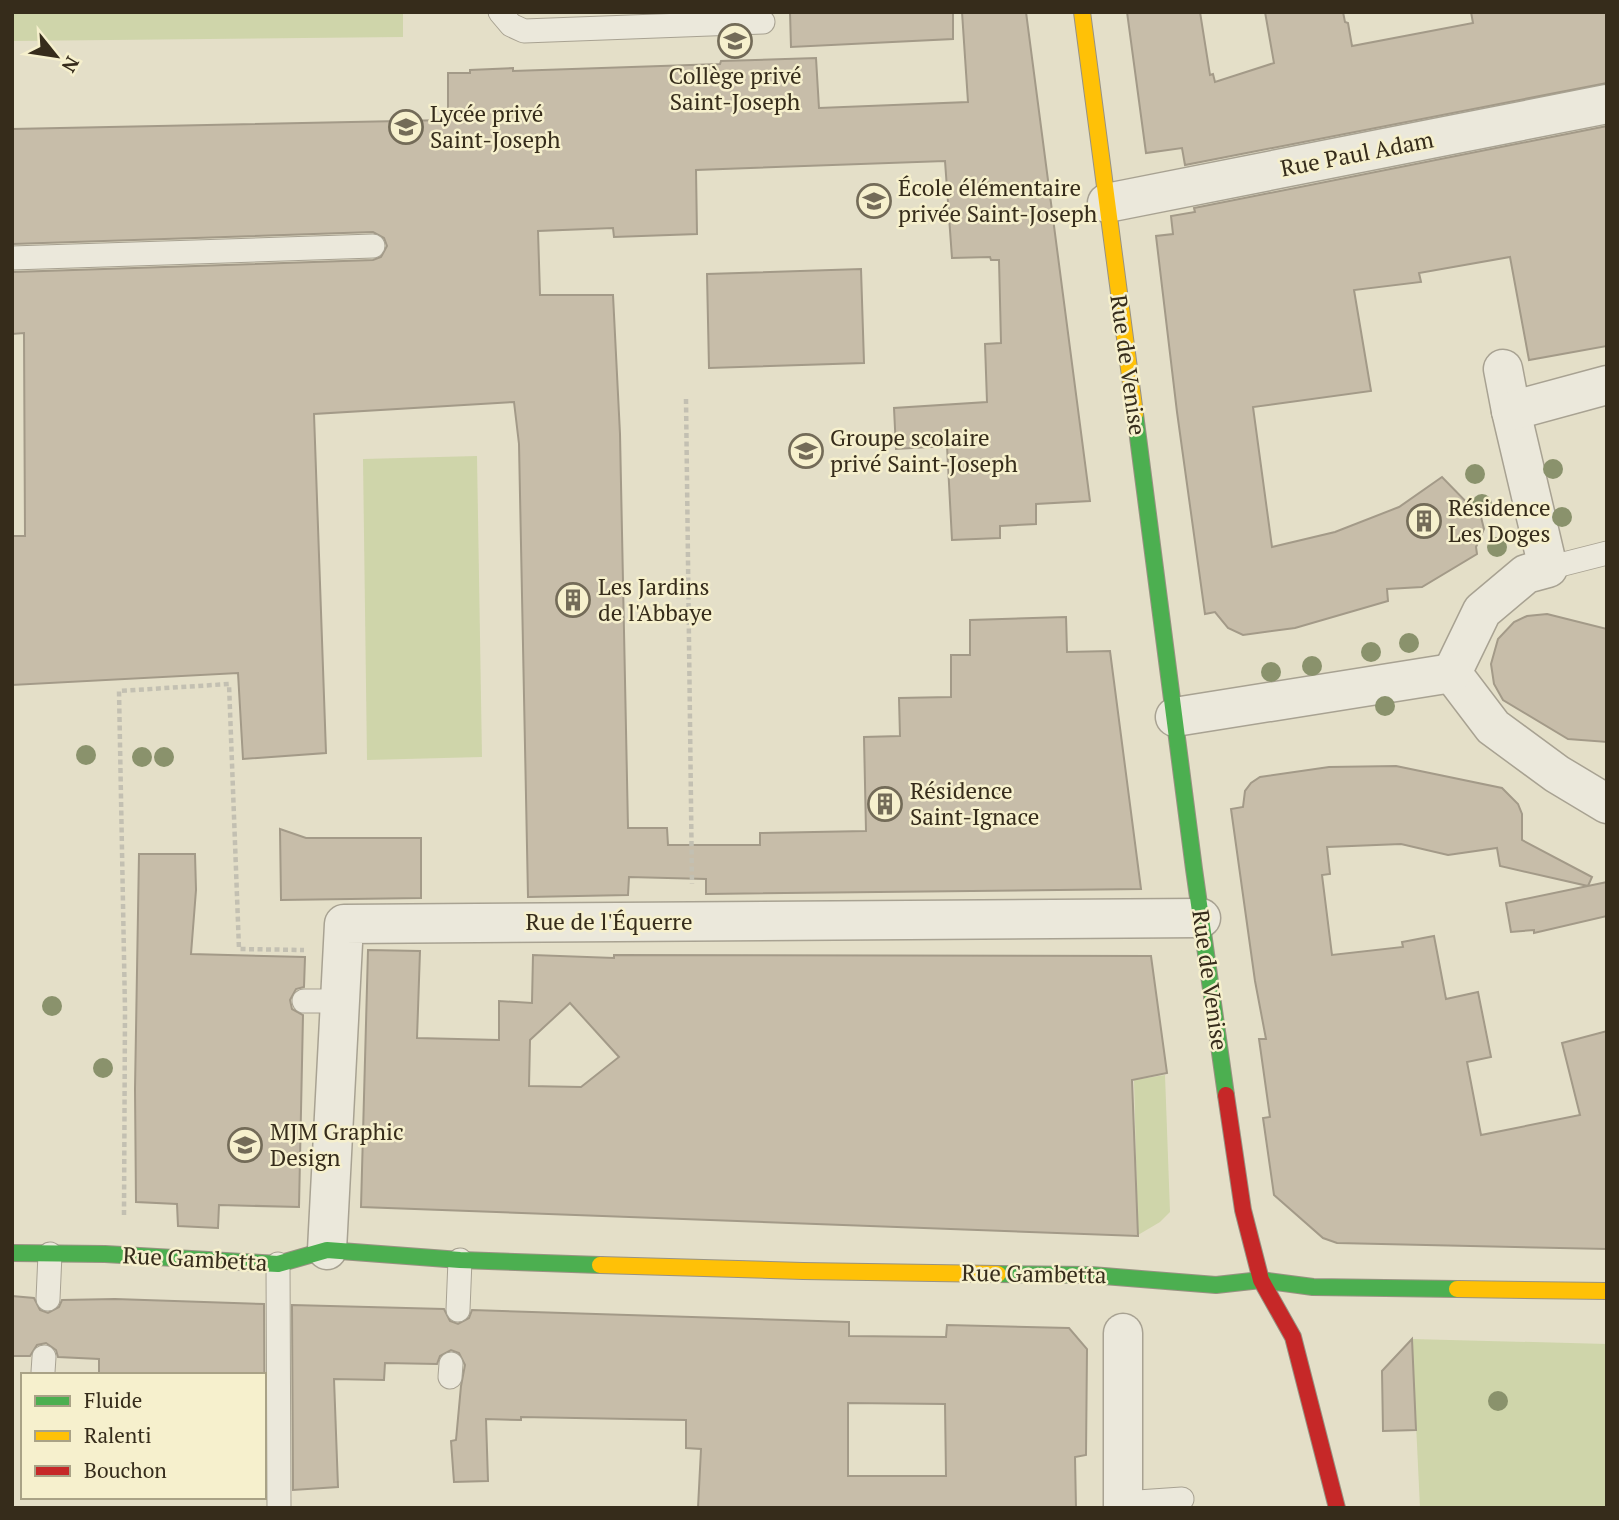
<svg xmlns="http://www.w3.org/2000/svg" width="1619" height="1520" font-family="'PT Serif',serif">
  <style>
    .green { fill: #cfd5aa }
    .building { fill: #c7bda9; stroke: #a39a88; stroke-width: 2; fill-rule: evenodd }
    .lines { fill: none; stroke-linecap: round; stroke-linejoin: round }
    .lane-casing { stroke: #a8a292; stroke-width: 25 }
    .street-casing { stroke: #a8a292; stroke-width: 41 }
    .fast-casing { stroke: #989282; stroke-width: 18 }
    .slow-casing { stroke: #989282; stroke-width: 18 }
    .jam-casing { stroke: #989282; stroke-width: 18 }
    .path { stroke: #c3c0b2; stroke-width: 4.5; stroke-dasharray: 5 3.5; stroke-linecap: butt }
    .lane { stroke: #ebe8db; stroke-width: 23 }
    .street { stroke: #ebe8db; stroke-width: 38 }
    .fast { stroke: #4caf50; stroke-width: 16 }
    .slow { stroke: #ffc107; stroke-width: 16 }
    .jam { stroke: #c62828; stroke-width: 16 }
    .tree { fill: #8a926c }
    .labels { text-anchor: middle; stroke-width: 5; stroke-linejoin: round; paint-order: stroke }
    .poi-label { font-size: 23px; fill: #362c1b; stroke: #f6f0cd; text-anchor: start }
    .street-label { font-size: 23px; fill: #362c1b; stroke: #f6f0cd }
  </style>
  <rect width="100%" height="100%" fill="#e4dfc8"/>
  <!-- green -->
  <g class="green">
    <polygon points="12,12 403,12 403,37 12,41"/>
    <polygon points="477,456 482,757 367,760 363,459"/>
    <polygon points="1165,1075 1170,1212 1160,1222 1138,1235 1134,1080"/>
    <polygon points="1412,1339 1607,1344 1607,1508 1420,1508"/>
  </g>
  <!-- building -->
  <g class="building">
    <polygon points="790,12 953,12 953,39 791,47"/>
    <polygon points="962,12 1026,12 1090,501 1036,504 1036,524 1000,526 1000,538 952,540 947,446 896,449 894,408 987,402 985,344 1001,343 999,260 991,260 990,257 952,258 945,161 696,170 697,234 614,237 613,228 538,231 540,295 613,295 620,434 628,828 667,828 668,845 760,845 760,833 866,831 864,737 900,736 899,698 951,697 951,655 970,655 970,620 1066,617 1067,652 1110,651 1141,889 706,894 706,879 629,877 628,895 528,897 519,444 514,402 314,414 326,753 243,759 238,673 12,685 12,536 25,536 24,333 12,334 13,272 373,260 381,257 387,246 384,238 373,232 13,244 12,129 448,120 448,73 470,73 470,70 513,68 513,71 720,64 721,61 816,58 819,108 968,102"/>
    <polygon points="1127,12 1200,12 1210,75 1213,74 1215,82 1274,63 1265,12 1343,12 1345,22 1348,23 1352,46 1473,23 1471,12 1607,12 1607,83 1185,165 1182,148 1146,153"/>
    <polygon points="1607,126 1607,346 1529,360 1510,257 1419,273 1421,282 1354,290 1371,391 1253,407 1272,547 1335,532 1399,507 1442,477 1481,517 1484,529 1476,547 1477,554 1422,587 1387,589 1388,601 1295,628 1243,635 1228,628 1215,612 1205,614 1177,412 1156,236 1173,234 1171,216 1195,212 1194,208"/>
    <polygon points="861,269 864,363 709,368 707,274"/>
    <polygon points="1547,614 1607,629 1607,742 1568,739 1503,700 1494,684 1491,664 1498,639 1514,622 1527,616"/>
    <polygon points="1396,766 1502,788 1518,804 1522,814 1522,840 1592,877 1588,886 1500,866 1497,848 1448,855 1401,844 1327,847 1330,874 1322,875 1332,955 1403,947 1402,942 1434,936 1446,999 1478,992 1491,1057 1467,1062 1481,1135 1580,1115 1562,1043 1607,1031 1607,1249 1337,1243 1323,1238 1274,1195 1263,1118 1270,1117 1259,1039 1266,1039 1255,981 1231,809 1243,807 1245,791 1251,783 1260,777 1329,767"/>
    <polygon points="280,829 306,838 421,838 421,898 281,900"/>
    <polygon points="139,854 195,854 196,890 191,954 305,957 304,987 296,989 290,1000 292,1009 303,1015 299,1207 219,1205 218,1228 178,1226 177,1204 136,1202 135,1089"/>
    <polygon points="1607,882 1607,916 1534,933 1534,930 1511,932 1506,903"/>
    <path d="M 368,950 L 420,951 L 417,1038 L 499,1040 L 499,1001 L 532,1003 L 533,955 L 614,958 L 614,955 L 1151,956 L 1167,1073 L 1132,1080 L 1138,1236 L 361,1207 ZM 570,1003 L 619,1057 L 581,1087 L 529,1086 L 530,1040 Z"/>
    <polygon points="12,1296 34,1298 40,1310 48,1313 59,1307 62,1300 115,1299 264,1304 265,1492 264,1375 99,1375 99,1359 58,1357 56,1350 46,1343 37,1345 30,1356 12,1356"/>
    <path d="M 292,1305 L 444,1309 L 450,1321 L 458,1324 L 469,1318 L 472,1310 L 849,1322 L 849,1336 L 946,1337 L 947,1325 L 1069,1328 L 1087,1349 L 1086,1455 L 1075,1457 L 1076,1508 L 698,1508 L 701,1449 L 686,1448 L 686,1420 L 521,1417 L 521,1420 L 486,1419 L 488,1481 L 454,1482 L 451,1441 L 456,1440 L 461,1386 L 465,1365 L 459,1353 L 451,1350 L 440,1356 L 437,1364 L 385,1363 L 384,1380 L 334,1379 L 338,1487 L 293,1490 ZM 848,1403 L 945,1404 L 946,1476 L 848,1476 Z"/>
    <polygon points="1412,1339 1416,1430 1383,1431 1382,1371"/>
  </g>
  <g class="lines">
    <!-- lane casing -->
    <g class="lane-casing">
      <g id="lane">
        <polyline points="500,12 511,25 524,31 763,22"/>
        <polyline points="12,258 373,246"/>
        <polyline points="1548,568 1607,553"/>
        <polyline points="304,1001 340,1001"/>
        <polyline points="278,1264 279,1508"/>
        <polyline points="48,1299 50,1254"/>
        <polyline points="458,1310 460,1260"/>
        <polyline points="43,1372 44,1357"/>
        <polyline points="450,1377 451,1364"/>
        <polyline points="1123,1503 1182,1499"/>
      </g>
    </g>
    <!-- street casing -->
    <g class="street-casing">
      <g id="street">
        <polyline points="1107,203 1607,104"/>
        <polyline points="1503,369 1511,411 1548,568 1526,574 1482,611 1452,673 1493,727 1557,774 1607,804"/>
        <polyline points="1511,411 1607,385"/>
        <polyline points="1175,717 1452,673"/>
        <polyline points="327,1250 344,924 1201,918"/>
        <polyline points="1123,1508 1123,1333"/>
      </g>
    </g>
    <!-- fast casing -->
    <g class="fast-casing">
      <g id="fast">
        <polyline points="1135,414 1194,869 1226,1095"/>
        <polyline points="12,1253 105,1254 278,1264 327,1250 460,1260 600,1265"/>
        <polyline points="998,1274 1091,1275 1216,1285 1261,1280 1313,1287 1457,1289"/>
      </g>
    </g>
    <!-- slow casing -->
    <g class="slow-casing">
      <g id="slow">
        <polyline points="1082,12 1135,414"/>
        <polyline points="600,1265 803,1271 998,1274"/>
        <polyline points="1457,1289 1607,1291"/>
      </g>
    </g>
    <!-- jam casing -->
    <g class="jam-casing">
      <polyline id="jam" points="1226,1095 1243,1210 1261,1280 1293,1337 1337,1508"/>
    </g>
    <!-- path -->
    <g class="path">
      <polyline points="686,399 692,884"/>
      <polyline points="124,1215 125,1010 119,691 229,684 239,949 304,950"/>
    </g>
    <!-- lane -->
    <use href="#lane" class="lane"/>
    <!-- street -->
    <use href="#street" class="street"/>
    <!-- fast -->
    <use href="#fast" class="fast"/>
    <!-- slow -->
    <use href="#slow" class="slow"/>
    <!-- jam -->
    <use href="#jam" class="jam"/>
  </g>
  <!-- trees -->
  <g class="tree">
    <circle cx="1553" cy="469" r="10"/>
    <circle cx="1475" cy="474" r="10"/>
    <circle cx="1482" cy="504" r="10"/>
    <circle cx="1562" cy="517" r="10"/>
    <circle cx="1497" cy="547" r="10"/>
    <circle cx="1409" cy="643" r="10"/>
    <circle cx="1371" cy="652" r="10"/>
    <circle cx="1312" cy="666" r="10"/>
    <circle cx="1271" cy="672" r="10"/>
    <circle cx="1385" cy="706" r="10"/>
    <circle cx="86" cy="755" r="10"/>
    <circle cx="142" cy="757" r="10"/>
    <circle cx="164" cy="757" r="10"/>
    <circle cx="52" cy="1006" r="10"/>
    <circle cx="103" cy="1068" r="10"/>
    <circle cx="1498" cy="1401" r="10"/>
  </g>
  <!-- icons -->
  <defs>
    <g id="school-ring" transform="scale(1.75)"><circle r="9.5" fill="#f6f0cd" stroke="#736b58" stroke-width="1.5"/><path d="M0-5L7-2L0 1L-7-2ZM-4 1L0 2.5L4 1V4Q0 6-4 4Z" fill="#736b58"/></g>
    <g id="building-ring" transform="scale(1.75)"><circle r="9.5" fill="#f6f0cd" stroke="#736b58" stroke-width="1.5"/><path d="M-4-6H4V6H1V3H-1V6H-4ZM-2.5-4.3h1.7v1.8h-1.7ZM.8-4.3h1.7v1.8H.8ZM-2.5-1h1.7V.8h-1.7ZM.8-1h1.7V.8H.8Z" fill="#736b58"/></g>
    <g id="university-ring" transform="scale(1.75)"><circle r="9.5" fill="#f6f0cd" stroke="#736b58" stroke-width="1.5"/><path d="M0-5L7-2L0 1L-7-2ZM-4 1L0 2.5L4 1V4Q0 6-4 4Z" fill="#736b58"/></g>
  </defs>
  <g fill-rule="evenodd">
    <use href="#school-ring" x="735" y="41"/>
    <use href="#school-ring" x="406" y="127"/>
    <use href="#school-ring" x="874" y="201"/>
    <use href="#school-ring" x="806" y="451"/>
    <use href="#building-ring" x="1424" y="521"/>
    <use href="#building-ring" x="573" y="600"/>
    <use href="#building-ring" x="885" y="804"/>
    <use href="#university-ring" x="245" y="1145"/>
  </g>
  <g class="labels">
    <!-- poi labels -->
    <g class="poi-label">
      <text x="735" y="84" text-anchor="middle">Collège privé<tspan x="735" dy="26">Saint-Joseph</tspan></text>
      <text x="430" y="122">Lycée privé<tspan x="430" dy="26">Saint-Joseph</tspan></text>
      <text x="898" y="196">École élémentaire<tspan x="898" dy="26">privée Saint-Joseph</tspan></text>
      <text x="830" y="446">Groupe scolaire<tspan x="830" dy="26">privé Saint-Joseph</tspan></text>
      <text x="1448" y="516">Résidence<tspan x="1448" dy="26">Les Doges</tspan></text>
      <text x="598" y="595">Les Jardins<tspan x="598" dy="26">de l'Abbaye</tspan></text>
      <text x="910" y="799">Résidence<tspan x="910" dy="26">Saint-Ignace</tspan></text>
      <text x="270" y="1140">MJM Graphic<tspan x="270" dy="26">Design</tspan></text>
    </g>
    <!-- street labels -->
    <g class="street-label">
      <text transform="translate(1357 154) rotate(-11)" y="8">Rue Paul Adam</text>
      <text transform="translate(1128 365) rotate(82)" y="8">Rue de Venise</text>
      <text x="609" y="930">Rue de l'Équerre</text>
      <text transform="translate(1210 980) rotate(82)" y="8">Rue de Venise</text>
      <text transform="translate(195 1259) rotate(3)" y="8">Rue Gambetta</text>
      <text transform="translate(1034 1274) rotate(1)" y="8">Rue Gambetta</text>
    </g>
  </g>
  <!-- border -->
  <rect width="1619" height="1520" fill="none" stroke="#362c1b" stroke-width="28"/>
  <!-- legend -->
  <rect x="21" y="1373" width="245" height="126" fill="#f6f0cd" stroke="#a9a286" stroke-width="2"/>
  <rect x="35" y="1396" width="35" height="10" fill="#4caf50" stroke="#a9a286" stroke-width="2"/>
  <text x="84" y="1408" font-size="21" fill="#362c1b">Fluide</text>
  <rect x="35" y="1431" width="35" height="10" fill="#ffc107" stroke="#a9a286" stroke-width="2"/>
  <text x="84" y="1443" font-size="21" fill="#362c1b">Ralenti</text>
  <rect x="35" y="1466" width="35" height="10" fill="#c62828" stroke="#a9a286" stroke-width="2"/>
  <text x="84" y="1478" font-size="21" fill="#362c1b">Bouchon</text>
  <!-- north arrow -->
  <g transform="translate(56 56) rotate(120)" stroke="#f6f0cd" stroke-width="5" paint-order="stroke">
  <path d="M0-5L12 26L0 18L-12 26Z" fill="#362c1b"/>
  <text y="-10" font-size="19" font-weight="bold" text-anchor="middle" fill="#362c1b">N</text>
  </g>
</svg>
